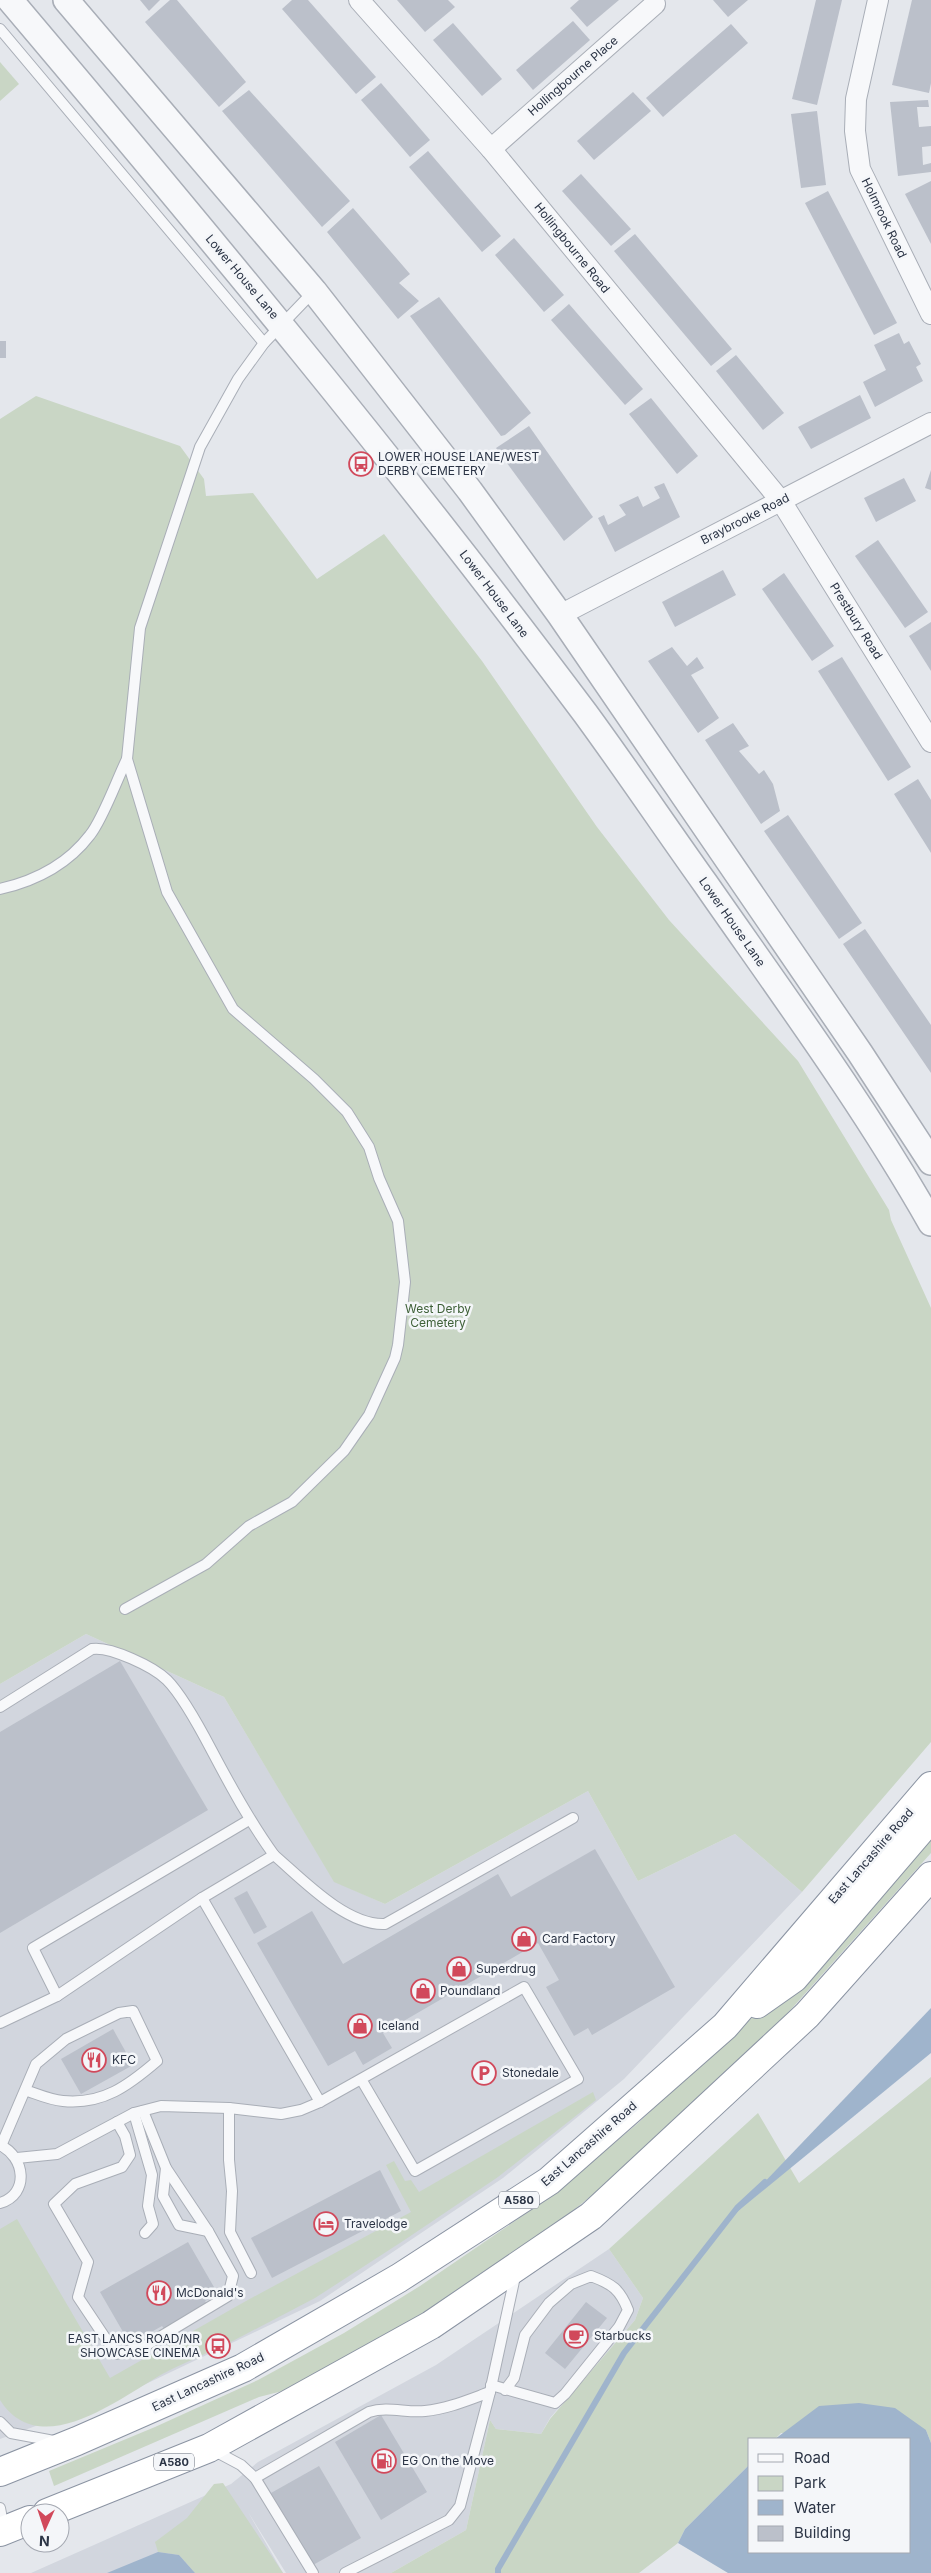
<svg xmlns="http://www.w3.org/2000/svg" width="931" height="2573" font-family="Inter,sans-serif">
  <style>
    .built { fill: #d2d6de }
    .green { fill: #c9d6c5 }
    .water { fill: #9fb4cc }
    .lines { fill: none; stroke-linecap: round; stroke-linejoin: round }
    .stream { stroke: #9fb4cc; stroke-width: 6 }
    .building { fill: #bbc0ca }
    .service-casing { stroke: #a9aeb7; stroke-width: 12 }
    .minor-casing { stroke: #a9aeb7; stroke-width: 22 }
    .tertiary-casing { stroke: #a9aeb7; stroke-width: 28 }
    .trunk-casing { stroke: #8b94a3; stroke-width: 30 }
    .service { stroke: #f7f8fa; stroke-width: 10 }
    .minor { stroke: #f7f8fa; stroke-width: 20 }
    .tertiary { stroke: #f7f8fa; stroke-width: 25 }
    .trunk { stroke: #fff; stroke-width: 28 }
    .labels { text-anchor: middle; stroke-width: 5; stroke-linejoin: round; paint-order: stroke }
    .shield { fill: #f4f6f9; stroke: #676e7b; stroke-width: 1 }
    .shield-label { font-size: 11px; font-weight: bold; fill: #2b3445 }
    .street-label { font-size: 12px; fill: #2b3445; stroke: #f4f6f9 }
    .poi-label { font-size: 12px; fill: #2b3445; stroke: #f4f6f9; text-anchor: start }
    .park-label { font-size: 12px; fill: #3f6138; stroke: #f4f6f9 }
  </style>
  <rect width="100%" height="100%" fill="#e4e7ec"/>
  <!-- built -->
  <g class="built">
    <polygon points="86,1634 224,1697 334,1881 385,1904 588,1791 638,1881 735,1834 802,1892 624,2079 503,2178 320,2301 129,2392 0,2439 0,1684"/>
    <polygon points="609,2249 643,2298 635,2320 550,2418 541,2434 496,2429 490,2420 466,2530 391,2573 286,2573 248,2512 283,2573 31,2573 231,2484 258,2462 436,2365"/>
  </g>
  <!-- green -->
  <g class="green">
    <polygon points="0,62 19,84 0,101"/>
    <polygon points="36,396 180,446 204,479 206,496 253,493 317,579 384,534 482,661 597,827 669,920 798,1061 889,1210 891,1220 931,1308 931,1742 802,1892 735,1834 638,1881 588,1791 385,1904 334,1882 224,1697 86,1634 0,1684 0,419"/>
    <polygon points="931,1825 931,1853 743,2063 659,2141 570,2213 484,2277 310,2384 259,2397 54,2486 49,2471 155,2427 258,2380 344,2333 420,2286 550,2197 637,2124 741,2026 784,1994"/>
    <polygon points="931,2077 931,2443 926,2430 781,2433 775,2439 750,2439 750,2464 685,2529 678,2543 639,2573 391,2573 466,2530 490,2420 496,2429 541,2434 550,2419 635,2320 643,2298 609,2249 758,2113 799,2183"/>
    <path d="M 593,2092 L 596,2100 L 498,2177 L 403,2241 L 315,2298 L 227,2344 L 224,2339 L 207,2346 L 209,2352 C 191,2361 171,2368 154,2379 C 113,2403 38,2460 0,2400 L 0,2229 L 17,2219 L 110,2378 L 246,2301 L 411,2212 L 386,2165 L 394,2161 L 405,2181 L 411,2180 L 419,2192 Z"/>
    <polygon points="223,2483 283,2573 195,2573 179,2555 158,2552 155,2542 187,2518 214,2484"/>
  </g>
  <!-- water -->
  <g class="water">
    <polygon points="931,2008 931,2053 732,2216"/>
    <polygon points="859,2403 895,2408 926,2430 931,2443 931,2573 728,2573 678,2543 685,2529 750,2464 750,2552 910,2552 910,2439 775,2439 819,2406"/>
    <polygon points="158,2552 179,2555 195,2573 107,2573"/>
  </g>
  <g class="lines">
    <!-- stream -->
    <polyline class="stream" points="498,2573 498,2569 624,2353 737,2208 765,2182"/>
  </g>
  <!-- building -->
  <g class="building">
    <polygon points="140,0 160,0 149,11"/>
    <polygon points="170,0 177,0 246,82 219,107 145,22"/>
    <polygon points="292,0 308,0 376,77 356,94 282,9"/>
    <polygon points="397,0 448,0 455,7 425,32"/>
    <polygon points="579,0 619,0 587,27 570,8"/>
    <polygon points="713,0 748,0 728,17"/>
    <polygon points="816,0 842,0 817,105 792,99"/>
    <polygon points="912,0 931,0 931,83 929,93 892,85"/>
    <polygon points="573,21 590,40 533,90 516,70"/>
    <polygon points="453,23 502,79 482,96 433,40"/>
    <polygon points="731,24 748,43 663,117 646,98"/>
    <polygon points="381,83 430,140 410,157 361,100"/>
    <polygon points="249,90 350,201 322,227 222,111"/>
    <polygon points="633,92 651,111 594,160 577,141"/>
    <polygon points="928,100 929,107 917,107 919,127 931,126 931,146 922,147 923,165 931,163 931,172 898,176 890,102"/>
    <polygon points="817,111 826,185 801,188 791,114"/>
    <polygon points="428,151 501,236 482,252 409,167"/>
    <polygon points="581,174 631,229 611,246 562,191"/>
    <polygon points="931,181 931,244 905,194"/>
    <polygon points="828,191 897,323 874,335 805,203"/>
    <polygon points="353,208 410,274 399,283 419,301 398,319 327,232"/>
    <polygon points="635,234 732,349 711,366 614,251"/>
    <polygon points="514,238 564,295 544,312 495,255"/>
    <polygon points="439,297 531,413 505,435 501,436 410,316"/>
    <polygon points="569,304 643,389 625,405 551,320"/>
    <polygon points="899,333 904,344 909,341 921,364 916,367 923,381 875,407 863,382 886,370 874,345"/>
    <rect x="0" y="341" width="6" height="17"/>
    <polygon points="736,355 784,413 763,430 716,371"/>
    <polygon points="860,395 871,418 811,449 798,427"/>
    <polygon points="651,398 698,456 677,474 629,414"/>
    <polygon points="529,426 593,517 564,541 496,448"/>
    <polygon points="931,470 931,490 925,488"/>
    <polygon points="904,478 916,501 876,522 864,498"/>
    <polygon points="664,483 680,517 615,552 598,518 604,515 608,525 626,515 619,505 638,496 643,507 660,498 654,487"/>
    <polygon points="878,540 928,612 905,628 855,556"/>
    <polygon points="723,570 736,595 675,627 662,602"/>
    <polygon points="784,573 834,646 812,661 762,589"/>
    <polygon points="931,622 931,671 909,636"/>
    <polygon points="672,647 687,666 697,657 704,668 691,675 719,718 698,733 648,661"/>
    <polygon points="842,657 911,767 888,781 818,671"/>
    <polygon points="733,723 749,746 739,751 759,774 764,770 773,784 780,811 761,824 705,740"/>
    <polygon points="918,779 931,800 931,853 894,794"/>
    <polygon points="788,815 862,923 839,939 764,831"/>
    <polygon points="865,929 931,1025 931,1073 843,944"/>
    <polygon points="120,1661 208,1810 0,1933 0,1732"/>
    <polygon points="595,1849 675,1987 592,2035 588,2028 574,2036 546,1987 559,1980 538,1943 383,2033 392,2048 363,2065 355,2051 328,2066 257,1943 312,1911 343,1964 498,1874 511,1897"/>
    <polygon points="247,1891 267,1927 254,1934 234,1898"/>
    <polygon points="113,2029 133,2065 81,2094 61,2059"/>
    <polygon points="380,2170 401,2211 272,2278 251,2238"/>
    <polygon points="188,2242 218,2294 205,2301 208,2306 165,2330 162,2326 130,2344 100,2292"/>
    <polygon points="586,2302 607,2318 565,2369 545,2353"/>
    <polygon points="381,2415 427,2492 381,2520 335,2442"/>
    <polygon points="319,2466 361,2538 313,2565 271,2493"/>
  </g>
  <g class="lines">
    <!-- service casing -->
    <g class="service-casing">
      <g id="service">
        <polyline points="0,29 264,343"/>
        <path d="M 0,889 C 35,881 68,864 90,835 C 103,819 117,779 127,759"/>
        <polyline points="125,1609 206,1564 249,1526 292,1502 344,1451 369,1415 395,1358 398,1345 405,1282 398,1221 379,1178 369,1147 347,1112 314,1079 233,1009 167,892 127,759 140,628 200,447 238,379 264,343 314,291"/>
        <path d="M 0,1707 L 92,1649 C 110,1646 154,1667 167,1680 C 183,1696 201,1730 212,1751 C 231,1787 250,1822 274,1855 L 202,1898"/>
        <path d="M 274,1855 C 302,1879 346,1926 385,1924 L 573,1818"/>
        <polyline points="57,1996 33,1948 249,1820"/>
        <polyline points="0,2023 57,1996 202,1898 320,2102"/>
        <polyline points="229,2108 229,2160 232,2191 230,2232 251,2273"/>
        <polyline points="134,2113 152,2175 148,2206 153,2224 145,2233"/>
        <polyline points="117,2122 125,2136 130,2155 122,2167 75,2184 54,2204 88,2262 78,2297 116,2354 145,2346 228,2296 233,2276 208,2231 166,2168 143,2111"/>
        <path d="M 0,2145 C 25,2157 30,2194 0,2203"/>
        <path d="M 1,2146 L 36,2064 L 66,2039 L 119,2013 L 133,2011 L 157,2061 C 129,2085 103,2105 63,2101 C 50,2100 37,2094 25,2090"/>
        <polyline points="17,2158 57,2154 134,2113 161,2106 229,2108 281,2114 301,2110 320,2102 361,2079 524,1987 578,2079 415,2171 361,2079"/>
        <polyline points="166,2168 163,2196 179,2225 208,2231"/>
        <path d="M 491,2385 L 555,2403 L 565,2394 L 619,2327 L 628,2310 C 620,2289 612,2284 591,2276 L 571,2284 L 549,2303 L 525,2335 L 514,2378 L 505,2390"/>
        <polyline points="0,2422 11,2433 54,2441"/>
        <polyline points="211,2449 241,2465 255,2478 313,2573"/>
        <path d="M 255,2478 L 369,2412 C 388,2406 406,2413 425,2411 C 447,2409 468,2400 490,2392"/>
        <polyline points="0,2508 4,2529"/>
        <polyline points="345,2573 449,2520 460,2506 490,2392 516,2272"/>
      </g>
    </g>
    <!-- minor casing -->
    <g class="minor-casing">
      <g id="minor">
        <polyline points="359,0 491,149 781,501 931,742"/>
        <polyline points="878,0 856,99 855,131 860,169 931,314"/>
        <polyline points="491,149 655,4"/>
        <polyline points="560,615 931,423"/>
      </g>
    </g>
    <!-- tertiary casing -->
    <g class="tertiary-casing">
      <g id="tertiary">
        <path d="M 10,0 C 207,233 402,468 585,713 C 626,769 665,827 705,883 C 783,995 864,1105 931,1223"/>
        <polyline points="66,0 314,291 470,491 560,615 860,1053 931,1162"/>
      </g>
    </g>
    <!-- trunk casing -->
    <g class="trunk-casing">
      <g id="trunk">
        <polyline points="757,2004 794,1978 931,1818"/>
        <polyline points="0,2472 77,2441 243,2368 399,2278 549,2181 725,2026 931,1786"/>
        <polyline points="47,2513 209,2448 431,2325 591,2216 807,2015 931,1876"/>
        <polyline points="0,2532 30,2520"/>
      </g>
    </g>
    <!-- service -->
    <use href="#service" class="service"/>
    <!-- minor -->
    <use href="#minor" class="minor"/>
    <!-- tertiary -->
    <use href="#tertiary" class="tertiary"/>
    <!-- trunk -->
    <use href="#trunk" class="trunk"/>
  </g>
  <!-- icons -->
  <defs>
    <g id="bus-ring" transform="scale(1.25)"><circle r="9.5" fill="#f4f6f9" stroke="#d1495b" stroke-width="1.5"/><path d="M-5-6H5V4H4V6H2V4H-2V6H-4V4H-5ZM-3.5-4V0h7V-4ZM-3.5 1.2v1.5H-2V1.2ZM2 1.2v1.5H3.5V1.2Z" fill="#d1495b"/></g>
    <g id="shop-ring" transform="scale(1.25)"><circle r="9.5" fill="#f4f6f9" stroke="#d1495b" stroke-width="1.5"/><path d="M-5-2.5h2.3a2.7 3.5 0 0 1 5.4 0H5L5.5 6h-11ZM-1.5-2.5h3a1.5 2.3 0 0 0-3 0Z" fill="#d1495b"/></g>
    <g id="restaurant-ring" transform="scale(1.25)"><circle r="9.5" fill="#f4f6f9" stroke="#d1495b" stroke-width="1.5"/><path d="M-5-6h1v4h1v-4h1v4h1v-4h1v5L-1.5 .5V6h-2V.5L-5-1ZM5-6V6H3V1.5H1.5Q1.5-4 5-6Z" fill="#d1495b"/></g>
    <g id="parking-ring" transform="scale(1.25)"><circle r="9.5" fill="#f4f6f9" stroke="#d1495b" stroke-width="1.5"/><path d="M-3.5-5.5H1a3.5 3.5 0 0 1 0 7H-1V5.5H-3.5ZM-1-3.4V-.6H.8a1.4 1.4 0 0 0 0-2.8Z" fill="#d1495b"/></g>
    <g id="hotel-ring" transform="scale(1.25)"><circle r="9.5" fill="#f4f6f9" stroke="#d1495b" stroke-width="1.5"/><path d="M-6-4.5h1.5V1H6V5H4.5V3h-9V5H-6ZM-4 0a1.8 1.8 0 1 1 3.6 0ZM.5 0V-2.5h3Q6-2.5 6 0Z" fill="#d1495b"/></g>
    <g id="cafe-ring" transform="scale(1.25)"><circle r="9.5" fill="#f4f6f9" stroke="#d1495b" stroke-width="1.5"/><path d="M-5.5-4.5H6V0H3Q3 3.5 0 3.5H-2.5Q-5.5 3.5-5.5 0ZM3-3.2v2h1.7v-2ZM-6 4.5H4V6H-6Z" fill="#d1495b"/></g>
    <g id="fuel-ring" transform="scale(1.25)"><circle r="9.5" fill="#f4f6f9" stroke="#d1495b" stroke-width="1.5"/><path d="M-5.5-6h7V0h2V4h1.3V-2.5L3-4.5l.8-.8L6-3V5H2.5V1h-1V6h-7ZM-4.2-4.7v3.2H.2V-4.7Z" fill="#d1495b"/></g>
  </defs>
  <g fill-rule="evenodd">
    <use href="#bus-ring" x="361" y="464"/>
    <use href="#shop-ring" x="524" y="1939"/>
    <use href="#shop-ring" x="459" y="1969"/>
    <use href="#shop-ring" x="423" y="1991"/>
    <use href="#shop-ring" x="360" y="2026"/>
    <use href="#restaurant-ring" x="94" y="2060"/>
    <use href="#parking-ring" x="484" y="2073"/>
    <use href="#hotel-ring" x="326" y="2224"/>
    <use href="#restaurant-ring" x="159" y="2293"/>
    <use href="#cafe-ring" x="576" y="2336"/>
    <use href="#bus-ring" x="218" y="2346"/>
    <use href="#fuel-ring" x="384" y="2461"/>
  </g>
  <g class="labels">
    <!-- shield labels -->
    <g class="shield">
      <rect x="499" y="2191.5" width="40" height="17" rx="4"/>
      <rect x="154" y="2453.5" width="40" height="17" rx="4"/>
    </g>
    <g class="shield-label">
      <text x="519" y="2204">A580</text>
      <text x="174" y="2466">A580</text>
    </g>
    <!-- street labels -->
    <g class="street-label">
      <text transform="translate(573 76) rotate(-41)" y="4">Hollingbourne Place</text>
      <text transform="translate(884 218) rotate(64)" y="4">Holmrook Road</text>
      <text transform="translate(572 248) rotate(51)" y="4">Hollingbourne Road</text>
      <text transform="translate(242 277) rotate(50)" y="4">Lower House Lane</text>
      <text transform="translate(745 519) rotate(-27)" y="4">Braybrooke Road</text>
      <text transform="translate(494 594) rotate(53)" y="4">Lower House Lane</text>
      <text transform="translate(856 621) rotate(58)" y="4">Prestbury Road</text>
      <text transform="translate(732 922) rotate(55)" y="4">Lower House Lane</text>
      <text transform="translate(871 1856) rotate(-49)" y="4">East Lancashire Road</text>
      <text transform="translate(589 2144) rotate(-41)" y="4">East Lancashire Road</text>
      <text transform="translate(208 2382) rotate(-25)" y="4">East Lancashire Road</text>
    </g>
    <!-- poi labels -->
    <g class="poi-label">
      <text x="378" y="461">LOWER HOUSE LANE/WEST<tspan x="378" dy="14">DERBY CEMETERY</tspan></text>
      <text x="542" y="1943">Card Factory</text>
      <text x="476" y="1973">Superdrug</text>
      <text x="440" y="1995">Poundland</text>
      <text x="378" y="2030">Iceland</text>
      <text x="112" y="2064">KFC</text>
      <text x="502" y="2077">Stonedale</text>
      <text x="344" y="2228">Travelodge</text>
      <text x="176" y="2297">McDonald's</text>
      <text x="594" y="2340">Starbucks</text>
      <text x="200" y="2343" text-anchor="end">EAST LANCS ROAD/NR<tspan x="200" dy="14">SHOWCASE CINEMA</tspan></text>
      <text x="402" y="2465">EG On the Move</text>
    </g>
    <!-- park labels -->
    <g class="park-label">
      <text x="438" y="1313">West Derby<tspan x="438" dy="14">Cemetery</tspan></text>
    </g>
  </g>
  <!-- legend -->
  <rect x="748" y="2438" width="162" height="115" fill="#f4f6f9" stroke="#a4a8b1"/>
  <rect x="758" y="2454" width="25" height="8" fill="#f7f8fa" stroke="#a4a8b1"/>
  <text x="794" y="2463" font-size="15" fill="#2b3445">Road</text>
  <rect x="758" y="2476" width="25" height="15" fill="#c9d6c5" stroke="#a4a8b1"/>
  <text x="794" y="2488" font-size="15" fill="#2b3445">Park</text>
  <rect x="758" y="2500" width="25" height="15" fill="#9fb4cc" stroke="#a4a8b1"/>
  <text x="794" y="2513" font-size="15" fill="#2b3445">Water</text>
  <rect x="758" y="2526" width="25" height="15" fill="#bbc0ca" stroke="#a4a8b1"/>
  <text x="794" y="2538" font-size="15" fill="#2b3445">Building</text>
  <!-- north arrow -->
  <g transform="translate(45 2528) rotate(183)"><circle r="24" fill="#f4f6f9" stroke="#a4a8b1"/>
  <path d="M0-4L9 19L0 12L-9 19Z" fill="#d1495b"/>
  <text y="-8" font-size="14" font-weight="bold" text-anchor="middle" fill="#2b3445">N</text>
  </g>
</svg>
